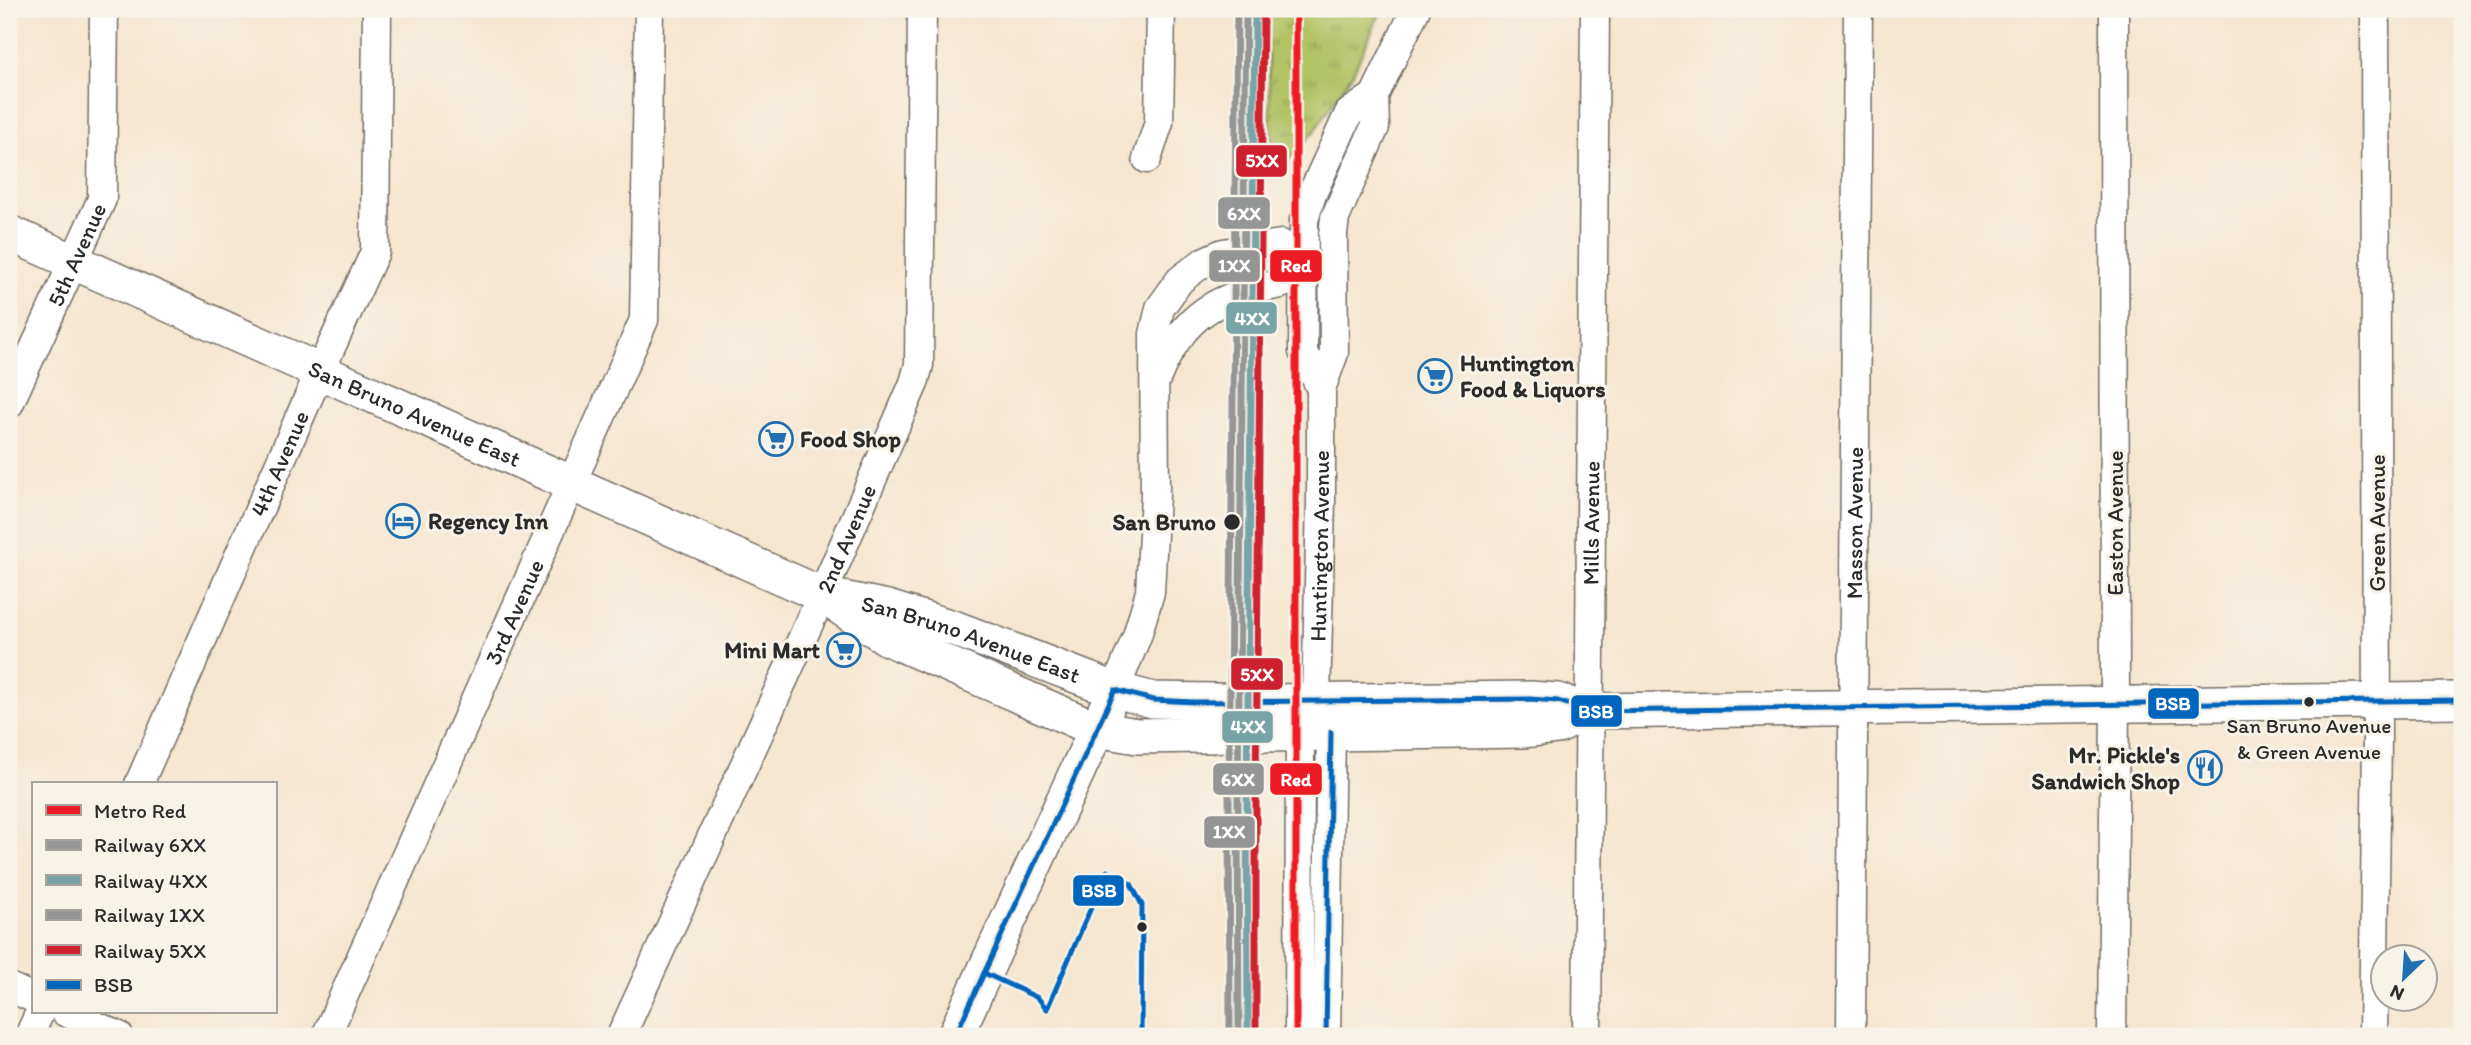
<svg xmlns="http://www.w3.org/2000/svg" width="2471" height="1045" font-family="Itim,sans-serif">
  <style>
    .grass { fill: url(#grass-tufts); stroke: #6e7748; stroke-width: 2 }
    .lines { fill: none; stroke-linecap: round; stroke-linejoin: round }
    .minor-casing { stroke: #726c64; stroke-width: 31 }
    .major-casing { stroke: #726c64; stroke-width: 38 }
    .minor { stroke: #fff; stroke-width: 28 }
    .major { stroke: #fff; stroke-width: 35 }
    .bus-1-casing { stroke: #f7f3e8; stroke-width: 10 }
    .bus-1 { stroke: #0065bd; stroke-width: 5 }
    .rail-1-casing { stroke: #f7f3e8; stroke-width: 12 }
    .rail-2-casing { stroke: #f7f3e8; stroke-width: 12 }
    .rail-3-casing { stroke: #f7f3e8; stroke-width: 12 }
    .rail-4-casing { stroke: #f7f3e8; stroke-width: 12 }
    .rail-1 { stroke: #959696; stroke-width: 7 }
    .rail-2 { stroke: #78a3a7; stroke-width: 7 }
    .rail-3 { stroke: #959595; stroke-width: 7 }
    .rail-4 { stroke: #ce202f; stroke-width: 7 }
    .metro-1-casing { stroke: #f7f3e8; stroke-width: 12 }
    .metro-1 { stroke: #ed1c24; stroke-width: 7 }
    .stop-dot { fill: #2b2b2b; stroke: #f7f3e8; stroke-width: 2.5 }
    .labels { text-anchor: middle; stroke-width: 6; stroke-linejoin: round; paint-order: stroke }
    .bus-label { font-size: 21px; fill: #2b2b2b; stroke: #f7f3e8 }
    .street-label { font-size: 23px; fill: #2b2b2b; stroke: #f7f3e8 }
    .poi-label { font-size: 23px; font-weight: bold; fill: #2b2b2b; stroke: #f7f3e8; text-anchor: start }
    .stop-label { font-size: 23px; font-weight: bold; fill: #2b2b2b; stroke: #f7f3e8; text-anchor: end }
    .line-badge { stroke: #f7f3e8; stroke-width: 2.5 }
    .badge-label { font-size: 19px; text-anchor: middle; font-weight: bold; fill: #fff }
  </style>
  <defs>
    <pattern id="grass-tufts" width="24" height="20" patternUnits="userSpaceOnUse" patternTransform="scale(1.75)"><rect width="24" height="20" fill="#b2c366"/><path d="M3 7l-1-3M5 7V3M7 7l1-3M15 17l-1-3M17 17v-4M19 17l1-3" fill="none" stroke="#919f54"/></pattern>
  </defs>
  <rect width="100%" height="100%" fill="#f7f3e8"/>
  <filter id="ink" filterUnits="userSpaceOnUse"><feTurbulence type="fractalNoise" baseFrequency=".0143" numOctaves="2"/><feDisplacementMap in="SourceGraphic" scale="14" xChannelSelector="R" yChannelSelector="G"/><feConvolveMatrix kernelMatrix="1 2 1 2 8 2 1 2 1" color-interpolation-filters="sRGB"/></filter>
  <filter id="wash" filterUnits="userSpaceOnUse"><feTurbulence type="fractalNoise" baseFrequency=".00686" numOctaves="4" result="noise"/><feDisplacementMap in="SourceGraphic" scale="28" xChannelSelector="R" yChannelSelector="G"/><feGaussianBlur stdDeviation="1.57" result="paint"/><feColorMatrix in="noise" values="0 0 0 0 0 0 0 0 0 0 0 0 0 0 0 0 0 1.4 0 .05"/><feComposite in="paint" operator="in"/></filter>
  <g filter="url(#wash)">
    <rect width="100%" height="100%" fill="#f5e6cf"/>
    <!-- grass -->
    <polygon class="grass" points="1266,9 1382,9 1353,73 1314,132 1273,178"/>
  </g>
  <g filter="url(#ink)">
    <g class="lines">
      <!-- minor casing -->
      <g class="minor-casing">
        <g id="minor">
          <polyline points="1147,159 1159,122 1161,9"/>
          <path d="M 1157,377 C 1183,314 1217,296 1281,284 L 1294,266 L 1311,264"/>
          <polyline points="1321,389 1303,352 1304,220 1312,194 1349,113 1374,96"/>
          <path id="s1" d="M 9,404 L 102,199 L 104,9"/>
          <polyline points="1115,690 1137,636 1150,592 1155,495 1154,334 1160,308 1180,280 1205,261 1223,253 1281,244 1294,266"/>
          <polyline points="1322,714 1331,732 1326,1036"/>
          <path id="s2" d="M 139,784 L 320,371 L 375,252 L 377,9"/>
          <polyline points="9,987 33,998"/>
          <polyline points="65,1012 119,1036"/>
          <polyline points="29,1036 40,1012"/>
          <path id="s3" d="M 326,1036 L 644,320 L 649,9"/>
          <path id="s4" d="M 621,1036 L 822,595 L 914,383 L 919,365 L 922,9"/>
          <path id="s5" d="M 1299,1036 L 1300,733 L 1316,702 L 1321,502 L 1321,389 L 1334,353 L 1333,234 L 1335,218 L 1375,127 L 1374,96 L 1416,9"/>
          <path id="s6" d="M 1587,1036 L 1595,9"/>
          <path id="s7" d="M 1851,1036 L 1858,9"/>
          <polyline points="2112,1036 2115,705 2114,9"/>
          <polyline points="2373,1036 2377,738 2375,9"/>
        </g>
      </g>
      <!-- major casing -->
      <g class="major-casing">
        <g id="major">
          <path id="s8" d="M 9,233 L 822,595 L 888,638 L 1096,729 L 1137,736 L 1525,730 L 1558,726 L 1588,711"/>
          <path id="s9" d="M 842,599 L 887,608 L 956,629 L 1115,690 L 1153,700 L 1272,702 L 1530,699 L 1558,701 L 1588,711 L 2462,700"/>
          <polyline points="955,1036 1106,709"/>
        </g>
      </g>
      <!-- minor -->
      <use href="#minor" class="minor"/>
      <!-- major -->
      <use href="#major" class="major"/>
      <!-- bus-1 casing -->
      <g class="bus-1-casing">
        <g id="bus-1">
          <polyline points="984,973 1038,998 1047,1009 1107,871 1131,884 1142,905 1141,1036"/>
          <polyline points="955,1036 1115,690 1153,700 1194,702 1530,699 1558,701 1588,711 2462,700"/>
          <polyline points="1326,1036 1331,732"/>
        </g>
      </g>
      <!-- bus-1 -->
      <use href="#bus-1" class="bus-1"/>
      <!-- rail-1 casing -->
      <g class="rail-1-casing">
        <polyline id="rail-1" points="1239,1036 1238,794 1246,9"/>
      </g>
      <!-- rail-2 casing -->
      <g class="rail-2-casing">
        <polyline id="rail-2" points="1248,1036 1247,794 1255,9"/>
      </g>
      <!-- rail-3 casing -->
      <g class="rail-3-casing">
        <polyline id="rail-3" points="1230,1036 1229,794 1237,9"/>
      </g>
      <!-- rail-4 casing -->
      <g class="rail-4-casing">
        <polyline id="rail-4" points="1256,1036 1256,794 1263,9"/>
      </g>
      <!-- rail-1 -->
      <use href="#rail-1" class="rail-1"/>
      <!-- rail-2 -->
      <use href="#rail-2" class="rail-2"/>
      <!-- rail-3 -->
      <use href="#rail-3" class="rail-3"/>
      <!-- rail-4 -->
      <use href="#rail-4" class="rail-4"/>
      <!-- metro-1 casing -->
      <g class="metro-1-casing">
        <polyline id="metro-1" points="1296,9 1296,1036"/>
      </g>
      <!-- metro-1 -->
      <use href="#metro-1" class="metro-1"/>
    </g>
  </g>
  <!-- icons -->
  <defs>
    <g id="supermarket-ring" transform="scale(1.75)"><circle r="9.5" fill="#f7f3e8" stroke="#1f6fb2" stroke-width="1.5"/><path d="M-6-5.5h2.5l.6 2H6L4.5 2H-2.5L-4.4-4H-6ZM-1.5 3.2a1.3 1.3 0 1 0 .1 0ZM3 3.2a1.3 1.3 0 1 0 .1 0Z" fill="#1f6fb2"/></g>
    <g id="hotel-ring" transform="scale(1.75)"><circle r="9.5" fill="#f7f3e8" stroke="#1f6fb2" stroke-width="1.5"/><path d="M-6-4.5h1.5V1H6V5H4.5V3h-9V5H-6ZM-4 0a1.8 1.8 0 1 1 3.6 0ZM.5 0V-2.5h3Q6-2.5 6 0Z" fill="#1f6fb2"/></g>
    <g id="restaurant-ring" transform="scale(1.75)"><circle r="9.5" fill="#f7f3e8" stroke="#1f6fb2" stroke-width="1.5"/><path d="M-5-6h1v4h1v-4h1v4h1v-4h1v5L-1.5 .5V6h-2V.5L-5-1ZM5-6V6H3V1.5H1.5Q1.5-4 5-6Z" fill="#1f6fb2"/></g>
  </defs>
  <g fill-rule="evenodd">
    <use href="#supermarket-ring" x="1435" y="376"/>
    <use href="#supermarket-ring" x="776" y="439"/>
    <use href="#hotel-ring" x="403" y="521"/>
    <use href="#supermarket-ring" x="844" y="650"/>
    <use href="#restaurant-ring" x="2205" y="768"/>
  </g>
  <!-- markers -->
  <g class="stop-dot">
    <circle cx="1232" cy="522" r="9"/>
    <circle cx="2309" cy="702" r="6"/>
    <circle cx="1142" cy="927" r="6"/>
  </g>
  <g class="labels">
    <!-- bus labels -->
    <g class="bus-label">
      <text x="2309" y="733">San Bruno Avenue<tspan x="2309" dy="26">&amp; Green Avenue</tspan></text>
    </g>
    <!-- street labels -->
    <g class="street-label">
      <text dy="8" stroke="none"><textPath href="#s1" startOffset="164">5th Avenue</textPath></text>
      <text dy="8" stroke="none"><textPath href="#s8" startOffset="444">San Bruno Avenue East</textPath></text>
      <text dy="8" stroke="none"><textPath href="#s2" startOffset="350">4th Avenue</textPath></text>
      <text dy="8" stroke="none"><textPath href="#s6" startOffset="513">Mills Avenue</textPath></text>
      <text dy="8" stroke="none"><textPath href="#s7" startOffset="513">Masson Avenue</textPath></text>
      <text transform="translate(2115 523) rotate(-90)" y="8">Easton Avenue</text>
      <text transform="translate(2377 523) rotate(-90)" y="8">Green Avenue</text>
      <text dy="8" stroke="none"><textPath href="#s4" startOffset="546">2nd Avenue</textPath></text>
      <text dy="8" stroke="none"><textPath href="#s5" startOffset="494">Huntington Avenue</textPath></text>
      <text dy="8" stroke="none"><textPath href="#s3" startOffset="464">3rd Avenue</textPath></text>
      <text dy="8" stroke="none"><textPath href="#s9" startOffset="135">San Bruno Avenue East</textPath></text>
    </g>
    <!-- poi labels -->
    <g class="poi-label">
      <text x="1460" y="371">Huntington<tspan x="1460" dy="26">Food &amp; Liquors</tspan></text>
      <text x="800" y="447">Food Shop</text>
      <text x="428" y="529">Regency Inn</text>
      <text x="820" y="658" text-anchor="end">Mini Mart</text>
      <text x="2180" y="763" text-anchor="end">Mr. Pickle's<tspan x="2180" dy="26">Sandwich Shop</tspan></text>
    </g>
    <!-- stop labels -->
    <g class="stop-label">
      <text x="1216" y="530">San Bruno</text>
    </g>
  </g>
  <g class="line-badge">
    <rect x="1235" y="144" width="53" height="34" rx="7" fill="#ce202f"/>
    <rect x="1217" y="196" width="54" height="34" rx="7" fill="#959696"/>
    <rect x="1208" y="249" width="53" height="34" rx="7" fill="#959595"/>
    <rect x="1269" y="249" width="54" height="34" rx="7" fill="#ed1c24"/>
    <rect x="1225" y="301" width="53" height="34" rx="7" fill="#78a3a7"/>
    <rect x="1230" y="657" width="54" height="34" rx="7" fill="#ce202f"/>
    <rect x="2147" y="687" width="53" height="33" rx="7" fill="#0065bd"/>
    <rect x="1570" y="694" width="53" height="34" rx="7" fill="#0065bd"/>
    <rect x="1221" y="710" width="53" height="34" rx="7" fill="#78a3a7"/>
    <rect x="1212" y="762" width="53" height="34" rx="7" fill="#959696"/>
    <rect x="1269" y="762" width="54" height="34" rx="7" fill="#ed1c24"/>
    <rect x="1203" y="815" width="53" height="34" rx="7" fill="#959595"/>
    <rect x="1072" y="874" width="53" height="33" rx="7" fill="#0065bd"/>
  </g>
  <g class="badge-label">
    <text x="1262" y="167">5XX</text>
    <text x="1244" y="220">6XX</text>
    <text x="1234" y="272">1XX</text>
    <text x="1296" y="272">Red</text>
    <text x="1252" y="325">4XX</text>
    <text x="1257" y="681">5XX</text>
    <text x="2173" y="710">BSB</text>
    <text x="1596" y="718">BSB</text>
    <text x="1248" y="733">4XX</text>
    <text x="1238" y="786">6XX</text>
    <text x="1296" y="786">Red</text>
    <text x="1229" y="838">1XX</text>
    <text x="1099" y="897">BSB</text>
  </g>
  <!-- margin -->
  <rect width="2471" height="1045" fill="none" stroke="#f7f3e8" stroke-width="35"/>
  <!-- legend -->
  <rect x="32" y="782" width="245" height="231" fill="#f7f3e8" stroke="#a5a39c" stroke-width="2"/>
  <rect x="46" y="805" width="35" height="10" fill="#ed1c24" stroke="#a5a39c" stroke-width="2"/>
  <text x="94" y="818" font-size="21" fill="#2b2b2b">Metro Red</text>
  <rect x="46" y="840" width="35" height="10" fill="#959696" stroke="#a5a39c" stroke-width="2"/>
  <text x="94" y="852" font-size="21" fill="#2b2b2b">Railway 6XX</text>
  <rect x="46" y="875" width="35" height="10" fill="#78a3a7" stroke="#a5a39c" stroke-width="2"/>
  <text x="94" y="888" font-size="21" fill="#2b2b2b">Railway 4XX</text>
  <rect x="46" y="910" width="35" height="10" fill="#959595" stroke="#a5a39c" stroke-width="2"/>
  <text x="94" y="922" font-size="21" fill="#2b2b2b">Railway 1XX</text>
  <rect x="46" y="945" width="35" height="10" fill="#ce202f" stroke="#a5a39c" stroke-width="2"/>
  <text x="94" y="958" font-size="21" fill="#2b2b2b">Railway 5XX</text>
  <rect x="46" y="980" width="35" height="10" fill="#0065bd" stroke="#a5a39c" stroke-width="2"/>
  <text x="94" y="992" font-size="21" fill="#2b2b2b">BSB</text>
  <!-- north arrow -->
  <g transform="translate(2404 978) rotate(205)"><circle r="33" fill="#f7f3e8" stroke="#a5a39c" stroke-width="2"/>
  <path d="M0-5L12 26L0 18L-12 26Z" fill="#1f6fb2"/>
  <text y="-10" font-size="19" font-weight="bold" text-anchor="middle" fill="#2b2b2b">N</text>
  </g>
</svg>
